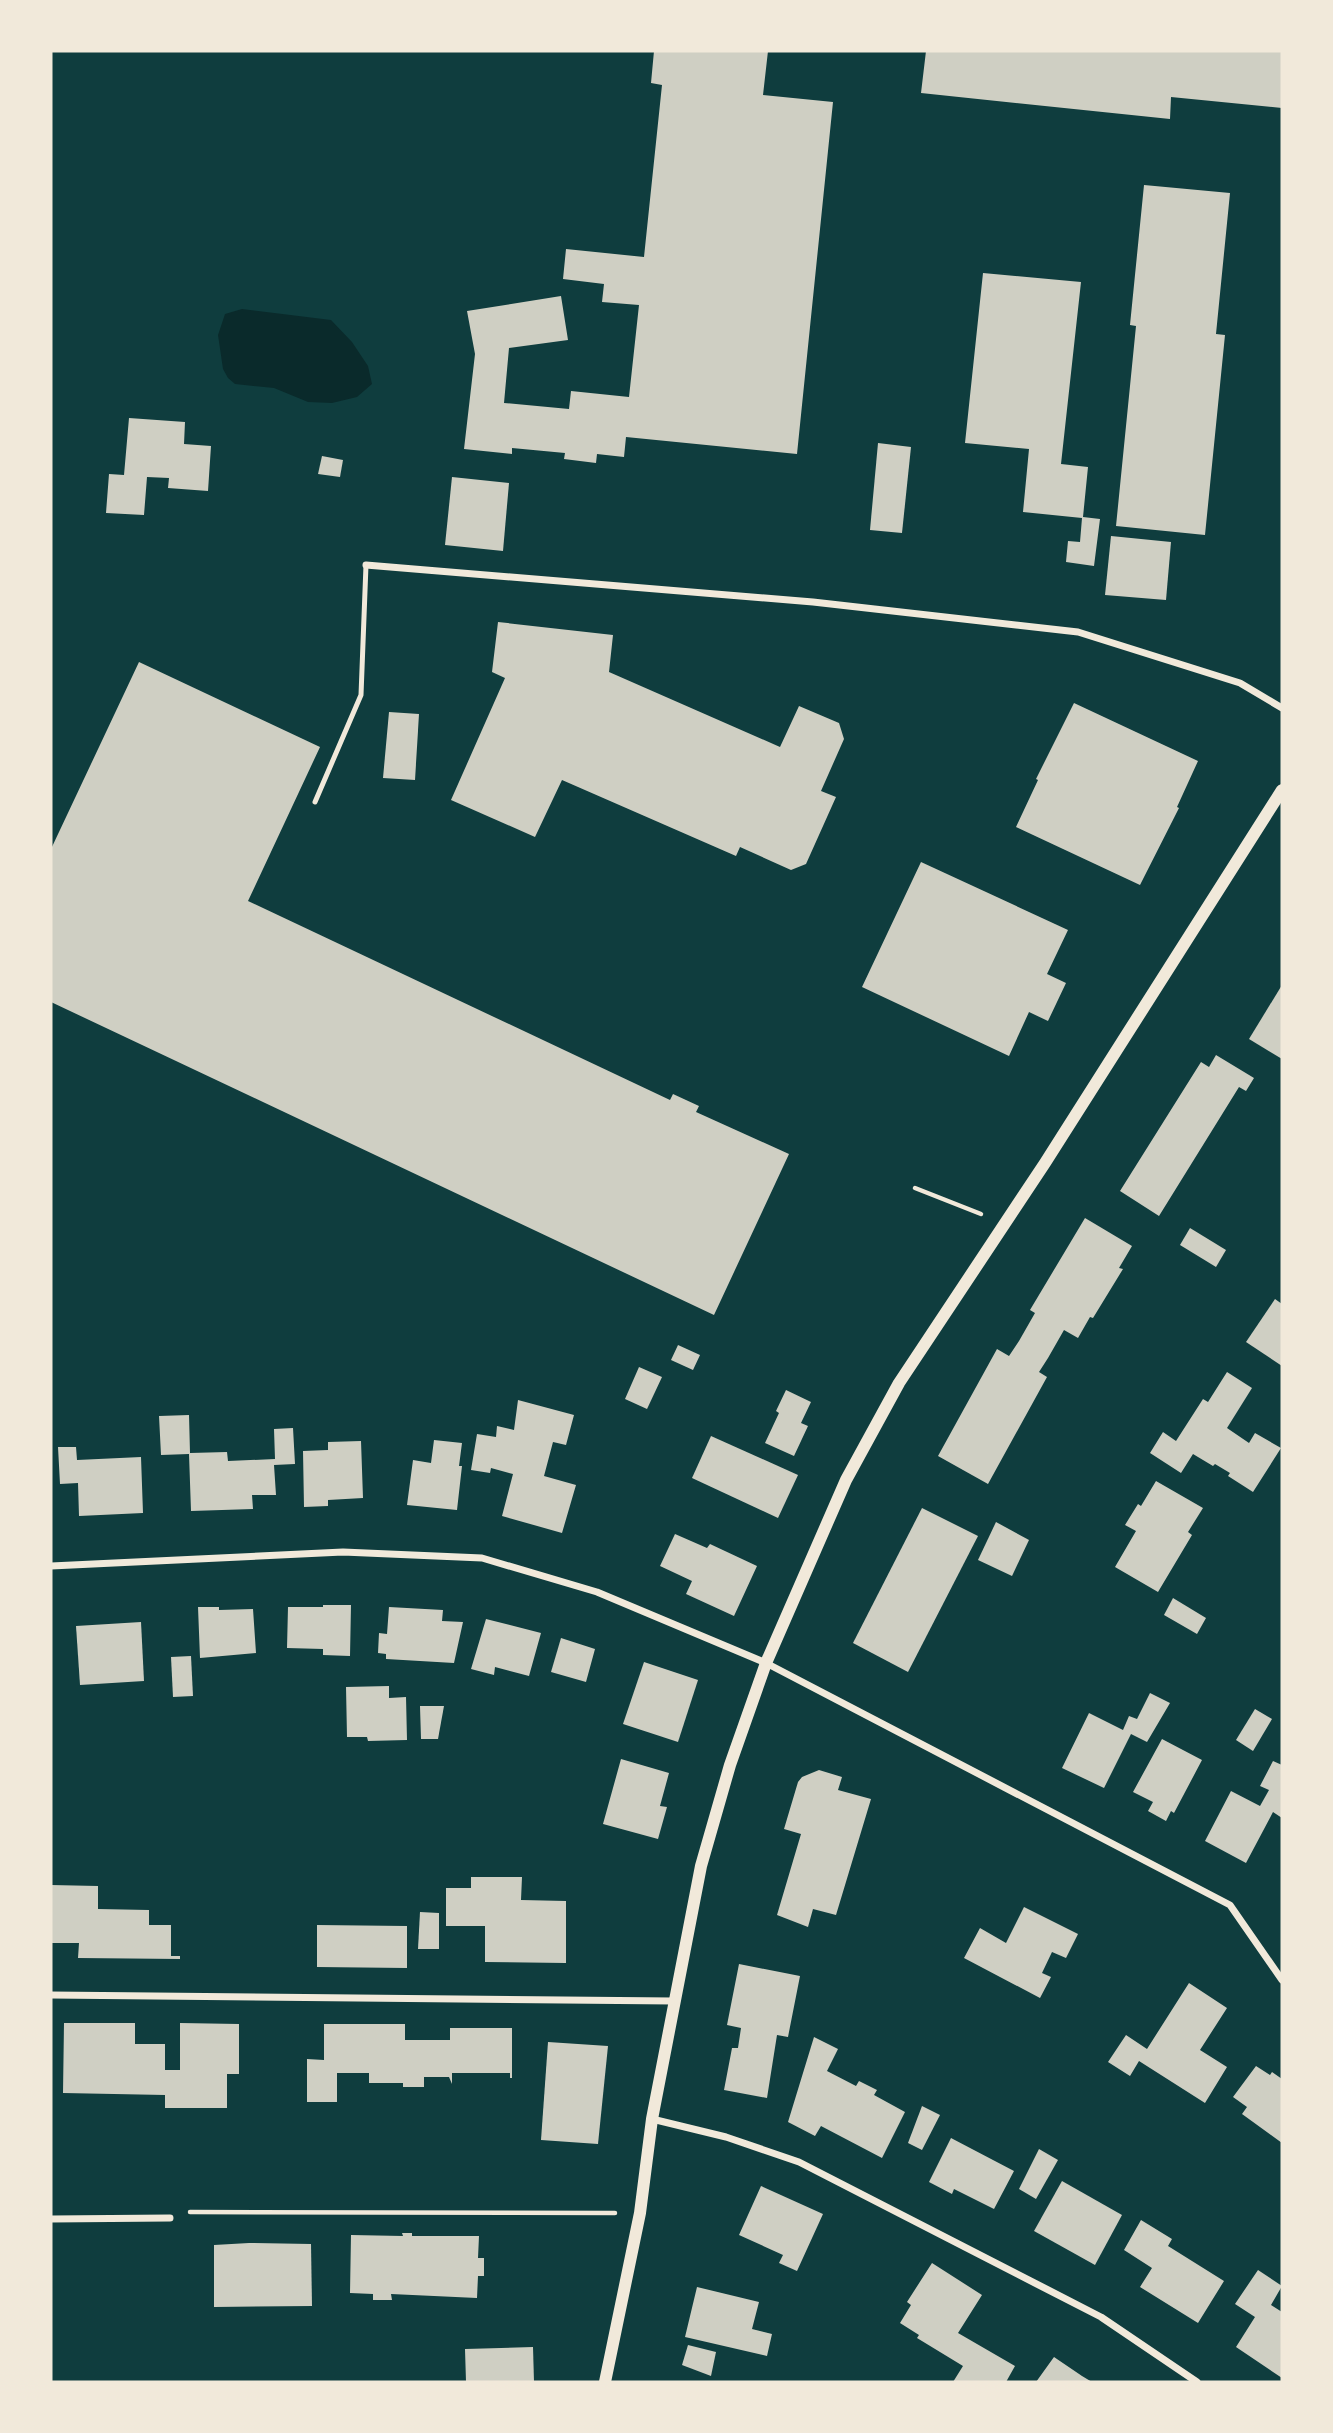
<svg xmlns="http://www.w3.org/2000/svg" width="1333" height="2433" font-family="'Fira Sans',sans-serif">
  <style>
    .water { fill: #0a2a2b }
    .building { fill: #cfcfc3 }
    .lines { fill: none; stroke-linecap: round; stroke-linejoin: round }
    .path { stroke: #f1e9da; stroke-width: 4.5 }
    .service { stroke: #f1e9da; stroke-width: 5 }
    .minor { stroke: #f1e9da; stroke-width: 7 }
    .tertiary { stroke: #f1e9da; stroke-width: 12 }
  </style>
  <rect width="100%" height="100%" fill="#0f3d3e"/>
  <!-- water -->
  <polygon class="water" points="242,309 331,320 352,342 368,366 372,384 357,397 332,403 308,402 274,388 235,384 228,378 223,369 218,335 225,314"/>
  <!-- building -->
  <g class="building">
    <polygon points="654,51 768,51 763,95 833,102 797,454 626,437 624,457 597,454 596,463 564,459 565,453 512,448 512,454 464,449 475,354 467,311 561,296 568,340 509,348 504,403 569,409 571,391 629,397 639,305 602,302 604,284 563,279 566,249 644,257 662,85 651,83"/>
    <polygon points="926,51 1282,51 1282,108 1171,97 1170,119 921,93"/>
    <polygon points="1144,185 1230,193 1216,334 1225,335 1205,535 1116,526 1136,326 1130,325"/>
    <polygon points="983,273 1081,282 1061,464 1088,467 1083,517 1100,519 1094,566 1066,562 1068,541 1080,542 1082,518 1023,512 1029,449 965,443"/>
    <polygon points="129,418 185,422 184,444 211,446 208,491 168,488 169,478 147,477 144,515 106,513 109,474 124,475"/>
    <polygon points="878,443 911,447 902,533 870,530"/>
    <polygon points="322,456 343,460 340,477 318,474"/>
    <polygon points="452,477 509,483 503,551 445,545"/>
    <polygon points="1111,536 1171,542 1166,600 1105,595"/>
    <polygon points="498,622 613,635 609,672 780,747 799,706 839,723 844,739 821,791 836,797 806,864 791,870 740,847 736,856 562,780 535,837 451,800 505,678 492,672"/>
    <polygon points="139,662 320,747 248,901 670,1100 673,1094 699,1106 696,1112 789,1154 714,1315 51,1002 51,849"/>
    <polygon points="1074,703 1198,761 1177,807 1179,808 1140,885 1016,827 1038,780 1036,779"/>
    <polygon points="389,712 419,714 415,780 383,778"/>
    <polygon points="921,862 1068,930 1047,974 1066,983 1048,1021 1029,1012 1009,1056 862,987"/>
    <polygon points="1282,985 1282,1059 1249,1039"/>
    <polygon points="1216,1055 1254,1078 1246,1091 1239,1087 1159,1216 1120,1191 1201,1062 1209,1067"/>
    <polygon points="1085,1218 1132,1246 1119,1268 1123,1269 1093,1318 1090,1317 1078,1338 1064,1330 1048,1358 1039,1372 1047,1377 988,1484 938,1456 997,1349 1009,1356 1019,1341 1035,1313 1030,1310"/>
    <polygon points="1190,1228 1226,1250 1216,1267 1180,1245"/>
    <polygon points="1275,1299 1282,1304 1282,1366 1246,1342"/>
    <polygon points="678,1345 700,1355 693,1370 671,1360"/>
    <polygon points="639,1367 662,1377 647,1409 625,1399"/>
    <polygon points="1227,1372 1252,1388 1227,1428 1249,1443 1255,1433 1281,1448 1253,1492 1228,1476 1230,1473 1215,1464 1213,1466 1193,1454 1181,1473 1150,1453 1163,1432 1176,1441 1203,1399 1208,1402"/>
    <polygon points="786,1390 811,1402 801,1423 808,1426 794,1456 765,1443 779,1413 776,1411"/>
    <polygon points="518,1400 574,1415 566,1445 553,1442 544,1476 576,1485 562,1533 502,1516 513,1474 491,1468 490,1473 471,1470 477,1434 496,1437 497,1426 514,1430"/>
    <polygon points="189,1415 190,1453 227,1452 228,1461 275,1459 274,1429 293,1428 295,1464 274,1465 276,1495 252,1495 253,1509 191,1511 189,1454 161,1455 159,1416"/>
    <polygon points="711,1436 798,1475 778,1518 692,1478"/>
    <polygon points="434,1440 462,1443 459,1466 462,1466 457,1510 407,1505 413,1460 431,1463"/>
    <polygon points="361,1441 363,1498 328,1500 328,1506 304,1507 303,1451 328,1450 328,1442"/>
    <polygon points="58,1447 76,1447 77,1460 141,1457 143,1513 79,1516 78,1483 60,1484"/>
    <polygon points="1156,1481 1203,1508 1188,1532 1192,1535 1158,1592 1115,1567 1136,1531 1125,1525 1138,1504 1141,1506"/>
    <polygon points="922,1508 978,1536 908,1672 853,1643"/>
    <polygon points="996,1522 1029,1540 1012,1576 978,1560"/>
    <polygon points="675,1534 707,1548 710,1544 757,1566 734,1616 686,1594 692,1581 660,1566"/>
    <polygon points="1173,1598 1206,1618 1197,1634 1164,1615"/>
    <polygon points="323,1605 351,1605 350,1656 323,1655 323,1649 287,1648 288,1607 323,1607"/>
    <polygon points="198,1607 219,1607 219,1610 253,1609 256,1653 200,1658"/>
    <polygon points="389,1607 443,1610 442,1621 463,1622 454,1663 386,1659 386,1654 378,1653 379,1633 387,1634"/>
    <polygon points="486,1619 541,1633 529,1676 495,1667 494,1675 471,1669"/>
    <polygon points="141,1622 144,1681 80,1685 76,1626"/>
    <polygon points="561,1638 595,1649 586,1682 551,1672"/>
    <polygon points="191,1656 193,1696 173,1697 171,1657"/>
    <polygon points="644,1662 698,1680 678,1742 623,1724"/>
    <polygon points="389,1686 389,1698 406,1697 407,1740 368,1741 367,1737 347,1737 346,1687"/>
    <polygon points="1150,1693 1170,1703 1147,1742 1131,1734 1104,1788 1062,1768 1089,1713 1123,1730 1129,1716 1137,1719"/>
    <polygon points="420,1706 444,1706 438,1739 421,1739"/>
    <polygon points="1255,1709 1272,1719 1253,1751 1236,1740"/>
    <polygon points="1162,1739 1202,1760 1174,1813 1171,1811 1166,1821 1148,1811 1153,1802 1133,1792"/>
    <polygon points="621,1759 669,1773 660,1806 667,1807 658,1839 603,1824"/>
    <polygon points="1273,1761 1282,1765 1282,1818 1273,1812 1246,1863 1205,1841 1231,1791 1260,1806 1269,1790 1260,1786"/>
    <polygon points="819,1770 842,1777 838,1790 871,1799 836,1915 813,1909 808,1927 777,1915 801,1834 784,1829 798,1782 802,1777"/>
    <polygon points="471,1877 522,1877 521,1900 566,1901 566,1963 485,1962 485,1926 446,1926 446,1888 471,1888"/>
    <polygon points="51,1885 98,1886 98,1909 149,1910 149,1925 171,1925 171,1956 180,1956 180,1959 78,1958 79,1943 51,1943"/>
    <polygon points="1024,1907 1078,1934 1066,1958 1052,1952 1042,1973 1051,1977 1040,1998 964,1958 980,1928 1006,1943"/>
    <polygon points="420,1912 439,1913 439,1949 418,1949"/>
    <polygon points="317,1925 407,1926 407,1968 317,1967"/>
    <polygon points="739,1964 800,1976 788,2037 777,2035 767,2098 724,2090 732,2048 738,2048 741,2028 727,2025"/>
    <polygon points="1189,1983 1227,2008 1200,2050 1227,2067 1205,2103 1139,2061 1130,2076 1108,2062 1126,2035 1147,2049"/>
    <polygon points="64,2023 135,2023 135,2044 165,2044 165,2070 180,2070 180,2023 239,2024 239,2074 227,2074 227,2108 165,2108 165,2095 63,2093"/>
    <polygon points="324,2024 405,2024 405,2040 450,2040 450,2028 512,2028 512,2078 510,2078 510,2073 452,2073 452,2084 449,2077 424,2077 424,2087 403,2087 403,2083 369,2083 369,2073 337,2073 337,2102 307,2102 307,2059 324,2060"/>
    <polygon points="814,2037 838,2049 827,2071 856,2086 859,2081 877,2090 874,2095 905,2112 882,2158 821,2126 815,2136 788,2122"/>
    <polygon points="548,2042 608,2046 598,2144 541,2140"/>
    <polygon points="1256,2066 1270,2075 1272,2072 1282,2079 1282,2143 1242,2114 1247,2107 1233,2097"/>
    <polygon points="922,2106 940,2115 922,2150 908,2143"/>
    <polygon points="951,2138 1014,2171 994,2209 954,2189 952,2194 929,2182"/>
    <polygon points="1039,2149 1058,2160 1036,2199 1019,2189"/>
    <polygon points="1062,2181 1122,2215 1095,2265 1034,2231"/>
    <polygon points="761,2186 823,2214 797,2271 779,2263 783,2255 739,2235"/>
    <polygon points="1141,2220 1172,2239 1168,2246 1224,2281 1198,2323 1140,2287 1152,2268 1124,2250"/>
    <polygon points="402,2233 412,2233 412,2236 479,2236 478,2258 484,2258 484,2276 478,2276 477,2298 391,2294 392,2300 373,2300 373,2294 350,2293 351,2235 403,2236"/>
    <polygon points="249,2243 311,2244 312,2306 214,2307 214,2245"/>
    <polygon points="932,2263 982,2295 958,2333 1015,2366 1006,2382 953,2382 963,2366 917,2338 919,2335 900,2323 911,2305 907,2302"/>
    <polygon points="1258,2270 1282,2286 1271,2305 1282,2312 1282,2378 1236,2347 1255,2317 1235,2304"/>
    <polygon points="697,2287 759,2302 752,2329 772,2334 767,2356 685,2337"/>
    <polygon points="688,2345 716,2352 711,2376 682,2365"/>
    <polygon points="533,2347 534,2382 466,2382 465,2349"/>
    <polygon points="1054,2357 1082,2376 1092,2382 1036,2382"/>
  </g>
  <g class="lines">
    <!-- path -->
    <g class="path">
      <polyline points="915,1188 981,1214"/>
      <polyline points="190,2212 615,2213"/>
    </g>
    <!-- service -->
    <polyline class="service" points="315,802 361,695 366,565"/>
    <!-- minor -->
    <g class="minor">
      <polyline points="366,565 813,602 1078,632 1240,683 1282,708"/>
      <polyline points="51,1566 343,1552 482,1558 597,1592 766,1663 1230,1905 1282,1980"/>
      <polyline points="51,1995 673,2001"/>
      <polyline points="652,2119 726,2137 799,2162 1101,2317 1197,2382"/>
      <polyline points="51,2219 170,2218"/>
    </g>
    <!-- tertiary -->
    <polyline class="tertiary" points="605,2382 640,2213 652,2119 701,1866 730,1765 766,1663 846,1480 899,1383 1045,1163 1282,790"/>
  </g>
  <!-- border -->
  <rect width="1333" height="2433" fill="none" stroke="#f1e9da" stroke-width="105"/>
</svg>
